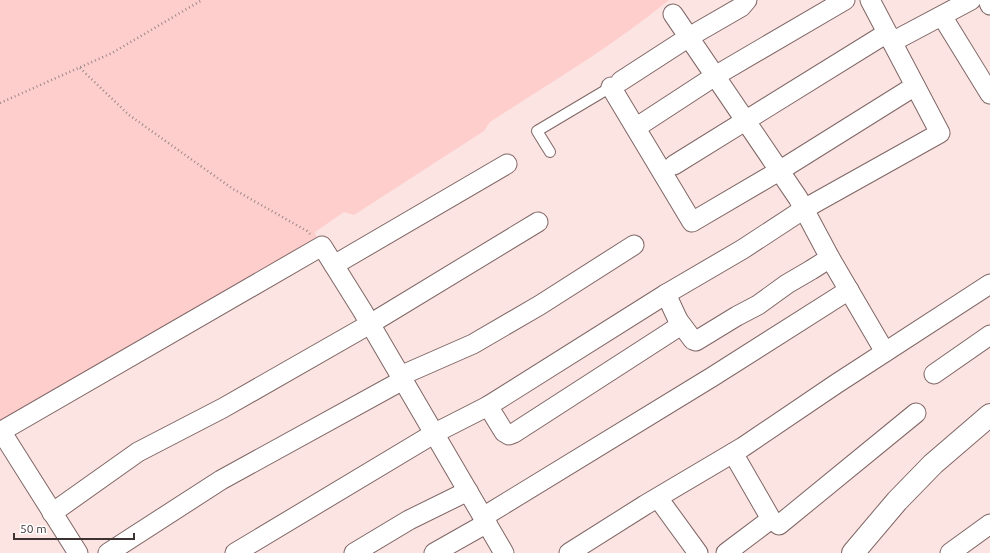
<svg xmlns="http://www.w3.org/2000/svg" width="990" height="553" font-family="Ubuntu,sans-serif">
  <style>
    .green { fill: #fececd }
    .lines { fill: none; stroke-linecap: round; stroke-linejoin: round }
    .service-casing { stroke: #7f6665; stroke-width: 12 }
    .minor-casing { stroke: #7f6665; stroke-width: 21 }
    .tertiary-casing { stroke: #7f6665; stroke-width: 24 }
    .path { stroke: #998887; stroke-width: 2.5; stroke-dasharray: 1 3; stroke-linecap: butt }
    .service { stroke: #fff; stroke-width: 10 }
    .minor { stroke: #fff; stroke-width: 19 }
    .tertiary { stroke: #fff; stroke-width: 22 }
  </style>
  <rect width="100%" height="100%" fill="#fce4e3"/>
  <!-- green -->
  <path class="green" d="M 0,0 L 669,0 C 613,46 550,83 490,122 L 484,131 L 354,215 L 344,212 L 315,232 L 317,238 L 0,421 Z"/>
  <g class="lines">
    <!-- service casing -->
    <g class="service-casing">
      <polyline id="service" points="550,152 537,131 611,87"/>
    </g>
    <!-- minor casing -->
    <g class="minor-casing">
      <g id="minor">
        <polyline points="988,0 990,5"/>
        <polyline points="673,14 798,198 830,258 885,352"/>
        <polyline points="942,16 990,94"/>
        <polyline points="892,42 971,0"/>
        <polyline points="621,81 689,37 741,7 747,0"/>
        <polyline points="611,87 692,222 779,171 915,86"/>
        <polyline points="643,123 715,76 845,0"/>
        <polyline points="674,165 887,33"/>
        <polyline points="334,265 507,164"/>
        <polyline points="678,320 693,340 696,341 737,316 758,305 787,284 811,270 830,258"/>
        <polyline points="934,374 990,335"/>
        <polyline points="400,376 473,344 540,305 634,245"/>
        <polyline points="488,406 666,294"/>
        <polyline points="1,431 78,553"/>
        <polyline points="0,432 322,246 362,310 504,553"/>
        <polyline points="733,453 771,519 779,525 916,413"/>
        <polyline points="658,498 698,553"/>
        <polyline points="52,513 138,452 223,408 370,324 538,222"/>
        <polyline points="483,517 712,377 849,290"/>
        <polyline points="108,553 221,480 403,380"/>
        <polyline points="235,553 435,433 488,406 504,432 509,435 514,433 675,329 678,326 678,320 666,294 743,249 804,209 940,133 870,0"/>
        <polyline points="354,553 409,520 468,491"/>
        <polyline points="434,553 487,523"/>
        <polyline points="569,553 645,505 743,447 836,384 990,284"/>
        <polyline points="726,553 771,519"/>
        <polyline points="950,553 990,524"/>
      </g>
    </g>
    <!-- tertiary casing -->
    <g class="tertiary-casing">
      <polyline id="tertiary" points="853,553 897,501 933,464 990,415"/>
    </g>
    <!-- path -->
    <g class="path">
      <polyline points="80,68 129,115 233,189 307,231 310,234"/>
      <polyline points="0,103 112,53 202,0"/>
    </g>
    <!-- service -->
    <use href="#service" class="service"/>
    <!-- minor -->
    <use href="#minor" class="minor"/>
    <!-- tertiary -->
    <use href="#tertiary" class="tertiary"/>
  </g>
  <!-- scale -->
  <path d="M14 533v6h120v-6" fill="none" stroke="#3d3232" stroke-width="2"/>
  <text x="20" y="533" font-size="12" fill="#3d3232" stroke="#ffffff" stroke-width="3" paint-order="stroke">50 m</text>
</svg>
